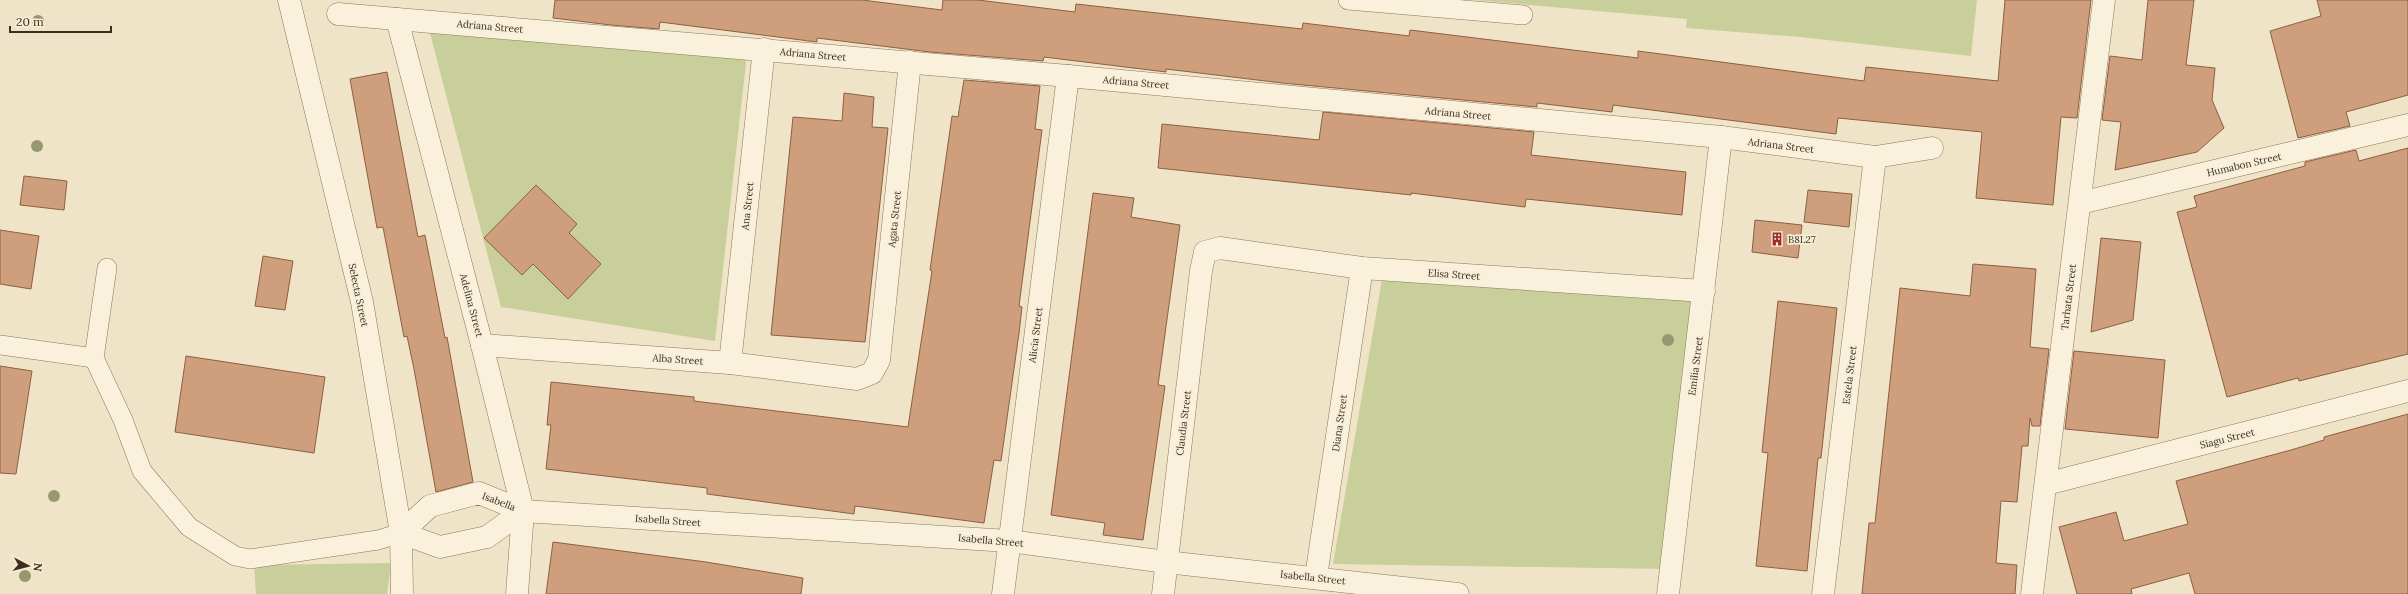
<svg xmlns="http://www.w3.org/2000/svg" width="2408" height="594" font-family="Lora,serif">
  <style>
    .green { fill: #c9cf9b }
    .building { fill: #cf9f7d; stroke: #8d5f41 }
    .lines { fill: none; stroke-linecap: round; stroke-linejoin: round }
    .service-casing { stroke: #8d765c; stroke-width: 20 }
    .minor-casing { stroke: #8d765c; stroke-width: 23 }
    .service { stroke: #faf1dc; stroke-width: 19 }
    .minor { stroke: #faf1dc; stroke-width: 22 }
    .tree { fill: #96986f }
    .labels { text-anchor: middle; stroke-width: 3.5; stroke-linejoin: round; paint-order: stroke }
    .street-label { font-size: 10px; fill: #3d2e20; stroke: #f7eed8 }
    .poi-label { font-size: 10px; fill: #3d2e20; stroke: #f7eed8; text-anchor: start }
  </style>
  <rect width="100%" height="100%" fill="#f0e4c8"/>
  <!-- green -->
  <g class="green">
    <polygon points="1475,0 1977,0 1971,56 1800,37 1686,28 1687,19"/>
    <polygon points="430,33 747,54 715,341 501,307"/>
    <polygon points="1385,262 1708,282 1666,569 1333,564"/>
    <polygon points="391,563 387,594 256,594 254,565"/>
  </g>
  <!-- building -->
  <g class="building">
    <polygon points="555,0 862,0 942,10 943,0 978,0 1075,12 1076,4 1302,29 1303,23 1409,36 1410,30 1638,58 1638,51 1864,81 1866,67 1998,81 2005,0 2091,0 2077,118 2061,117 2053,205 1976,198 1982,132 1838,118 1836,134 1613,105 1612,112 1537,103 1537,107 1282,83 1166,69 1166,72 1044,57 1043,61 930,52 817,38 817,42 660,22 659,29 611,25 553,18"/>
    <polygon points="2148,0 2194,0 2186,65 2215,68 2212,100 2224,128 2197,152 2115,170 2121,122 2102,120 2110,56 2142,60"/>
    <polygon points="2317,0 2408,0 2408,95 2346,112 2350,126 2298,138 2270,31 2321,16"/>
    <polygon points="387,72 418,237 425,235 445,338 447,337 473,482 436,492 414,369 407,336 404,337 383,227 377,228 350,79"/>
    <polygon points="964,80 1040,86 1035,129 1042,130 1019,306 1022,307 1019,333 1001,461 994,460 984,523 855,506 854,514 707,494 707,488 546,469 551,425 547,425 551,382 694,397 694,401 908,427 932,271 930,270 952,116 958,117"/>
    <polygon points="844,93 874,97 872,127 888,128 865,342 771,335 793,117 842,121"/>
    <polygon points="1323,112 1534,132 1531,155 1686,172 1682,215 1526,199 1525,207 1411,193 1411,195 1158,168 1162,124 1319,140"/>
    <polygon points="2408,148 2408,354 2299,381 2298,378 2227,397 2177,212 2197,207 2194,196 2305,166 2305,162 2356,150 2359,161"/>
    <polygon points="24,176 67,181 64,210 20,205"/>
    <polygon points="536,185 577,224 569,233 601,264 568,299 533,264 522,275 484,238"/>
    <polygon points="1808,190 1852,194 1849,227 1804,222"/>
    <polygon points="1093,193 1134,198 1131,217 1180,225 1158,385 1165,386 1143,540 1103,535 1105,523 1051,515"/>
    <polygon points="1755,220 1802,225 1798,258 1752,252"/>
    <polygon points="0,230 39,236 31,289 0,284"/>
    <polygon points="2101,238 2141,242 2133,320 2091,332"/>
    <polygon points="263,256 293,261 285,310 255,306"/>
    <polygon points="1973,264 2036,269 2030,347 2049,349 2040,426 2032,426 2030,418 2028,446 2022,446 2017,502 2001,501 1996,563 2017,565 2015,594 1862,594 1869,523 1875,523 1900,288 1970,296"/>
    <polygon points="1778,301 1837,308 1821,458 1818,458 1807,571 1756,566 1768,453 1762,452"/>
    <polygon points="2074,351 2165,360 2158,438 2065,429"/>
    <polygon points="186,356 325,377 314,453 175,432"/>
    <polygon points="0,366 32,371 16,474 0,473"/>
    <polygon points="2408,414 2408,594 2195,594 2189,573 2131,589 2132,594 2077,594 2059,527 2116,512 2124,541 2188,524 2176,481 2291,450 2324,440 2324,437"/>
    <polygon points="553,542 706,562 803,578 801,594 546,594"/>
  </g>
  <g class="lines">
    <!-- service casing -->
    <g class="service-casing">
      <g id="service">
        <polyline points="1348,0 1523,15"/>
        <polyline points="107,268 94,358 123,420 142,471 189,527 235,556 250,559 378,540 401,533"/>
        <polyline points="0,345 94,358"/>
      </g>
    </g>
    <!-- minor casing -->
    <g class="minor-casing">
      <g id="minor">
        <polyline points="289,0 362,302 401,533 402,594"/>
        <polyline points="338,14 1068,76 1721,137 1875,157 1932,148"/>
        <polyline points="397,19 482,345 523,511 517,594"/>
        <polyline points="2080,203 2408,125"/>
        <polyline points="482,345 730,363 857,379 872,373 879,360 910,62"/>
        <polyline points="730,363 764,49"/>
        <polyline points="2046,484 2408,391"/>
        <polyline points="523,511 487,537 440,547 401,533 430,506 479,493 523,511 1009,541 1166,562 1458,594"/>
        <polyline points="1316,577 1362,268"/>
        <polyline points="1003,594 1068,76"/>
        <polyline points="1163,594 1201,271 1205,252 1220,248 1362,268 1704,291"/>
        <polyline points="1668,594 1721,137"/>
        <polyline points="1823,594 1875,157"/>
        <polyline points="2032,594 2104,0"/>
      </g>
    </g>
    <!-- service -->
    <use href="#service" class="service"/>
    <!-- minor -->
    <use href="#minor" class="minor"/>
  </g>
  <!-- trees -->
  <g class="tree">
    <circle cx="38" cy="21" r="6"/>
    <circle cx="37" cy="146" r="6"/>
    <circle cx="1668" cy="340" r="6"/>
    <circle cx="54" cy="496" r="6"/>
    <circle cx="25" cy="576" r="6"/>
  </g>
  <!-- icons -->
  <defs>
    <g id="building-bare" transform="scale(1.08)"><path d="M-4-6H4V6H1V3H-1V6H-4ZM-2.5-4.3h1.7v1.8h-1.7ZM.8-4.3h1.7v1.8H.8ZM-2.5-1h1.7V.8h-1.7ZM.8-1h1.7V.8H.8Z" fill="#9e2a2b" stroke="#f7eed8" stroke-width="2.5" paint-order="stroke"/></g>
  </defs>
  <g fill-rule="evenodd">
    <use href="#building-bare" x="1777" y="239"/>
  </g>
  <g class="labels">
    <!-- street labels -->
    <g class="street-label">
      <text transform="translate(490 26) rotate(5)" y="4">Adriana Street</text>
      <text transform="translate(813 54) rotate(5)" y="4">Adriana Street</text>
      <text transform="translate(1136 82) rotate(5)" y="4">Adriana Street</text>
      <text transform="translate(1458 113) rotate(5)" y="4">Adriana Street</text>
      <text transform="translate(1781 145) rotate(7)" y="4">Adriana Street</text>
      <text transform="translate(2244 164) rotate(-13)" y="4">Humabon Street</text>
      <text transform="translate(747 206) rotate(-84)" y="4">Ana Street</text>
      <text transform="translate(894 219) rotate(-84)" y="4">Agata Street</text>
      <text transform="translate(1454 274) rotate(4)" y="4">Elisa Street</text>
      <text transform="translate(359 295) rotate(78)" y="4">Selecta Street</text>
      <text transform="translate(2068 297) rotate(-83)" y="4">Tarhata Street</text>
      <text transform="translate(472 305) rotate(75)" y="4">Adelina Street</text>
      <text transform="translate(1035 335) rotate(-83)" y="4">Alicia Street</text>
      <text transform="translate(678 359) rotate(4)" y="4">Alba Street</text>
      <text transform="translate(1695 366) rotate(-83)" y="4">Emilia Street</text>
      <text transform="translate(1849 375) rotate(-83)" y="4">Estela Street</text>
      <text transform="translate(1183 423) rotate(-83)" y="4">Claudia Street</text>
      <text transform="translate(1339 423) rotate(-82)" y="4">Diana Street</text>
      <text transform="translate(2227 438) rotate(-14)" y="4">Siagu Street</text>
      <text transform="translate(499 501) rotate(21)" y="4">Isabella</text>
      <text transform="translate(668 520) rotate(4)" y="4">Isabella Street</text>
      <text transform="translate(991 540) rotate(5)" y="4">Isabella Street</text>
      <text transform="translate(1313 577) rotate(6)" y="4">Isabella Street</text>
    </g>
    <!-- poi labels -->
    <g class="poi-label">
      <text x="1788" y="243">B8L27</text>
    </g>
  </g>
  <!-- north arrow -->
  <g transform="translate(28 566) rotate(97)" stroke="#f7eed8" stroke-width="3" paint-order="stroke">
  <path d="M0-3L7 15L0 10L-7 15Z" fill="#3d2e20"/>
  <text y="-6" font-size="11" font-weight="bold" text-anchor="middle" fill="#3d2e20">N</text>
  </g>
  <!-- scale -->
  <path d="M10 26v6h101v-6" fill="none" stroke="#3d2e20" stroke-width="2"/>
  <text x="16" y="26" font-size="12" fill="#3d2e20" stroke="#f7eed8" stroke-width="3" paint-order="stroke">20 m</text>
</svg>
